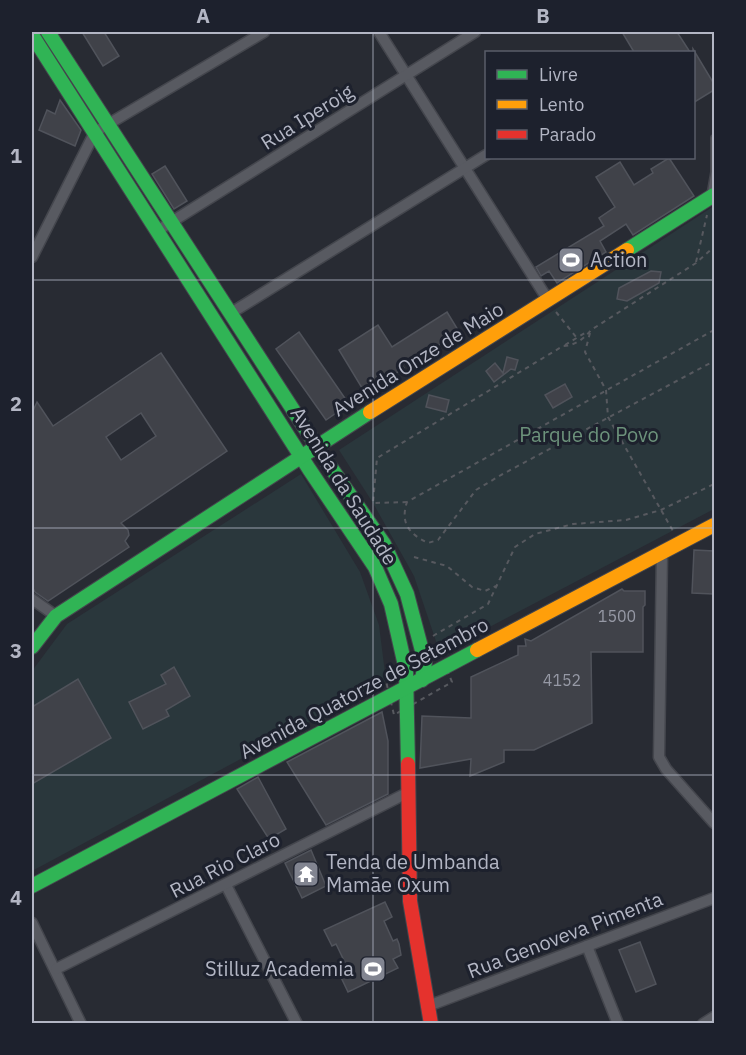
<svg xmlns="http://www.w3.org/2000/svg" width="746" height="1055" font-family="'IBM Plex Sans',sans-serif">
  <style>
    .green { fill: #2a373c }
    .building { fill: #404249; stroke: #50535b; stroke-width: 1.5; fill-rule: evenodd }
    .lines { fill: none; stroke-linecap: round; stroke-linejoin: round }
    .lane-casing { stroke: #44464d; stroke-width: 8 }
    .street-casing { stroke: #44464d; stroke-width: 13 }
    .fast-casing { stroke: #44464d; stroke-width: 16 }
    .slow-casing { stroke: #44464d; stroke-width: 16 }
    .jam-casing { stroke: #44464d; stroke-width: 16 }
    .path { stroke: #57595f; stroke-width: 2; stroke-dasharray: 4.5 4.5; stroke-linecap: butt }
    .lane { stroke: #585a61; stroke-width: 5 }
    .street { stroke: #585a61; stroke-width: 10 }
    .fast { stroke: #30b455; stroke-width: 14 }
    .slow { stroke: #ff9f0a; stroke-width: 14 }
    .jam { stroke: #e5322d; stroke-width: 14 }
    .grid { fill: none; stroke: #b3b6c4; stroke-width: 1.5; stroke-opacity: 0.55 }
    .labels { text-anchor: middle; stroke-width: 6; stroke-linejoin: round; paint-order: stroke }
    .number-label { font-size: 16px; fill: #9699a5 }
    .street-label { font-size: 20px; fill: #b3b6c4; stroke: #1d212d }
    .poi-label { font-size: 20px; fill: #b3b6c4; stroke: #1d212d; text-anchor: start }
    .park-label { font-size: 20px; fill: #6c927b; stroke: #1d212d }
    .neatline { fill: none; stroke: #b3b6c4; stroke-width: 2 }
    .grid-label { font-size: 20px; text-anchor: middle; font-weight: bold; fill: #b3b6c4 }
  </style>
  <rect width="100%" height="100%" fill="#282b33"/>
  <!-- green -->
  <g class="green">
    <polygon points="714,206 714,509 440,653 414,576 373,503 339,450"/>
    <polygon points="301,474 360,572 379,625 386,681 32,871 32,671 67,624"/>
  </g>
  <!-- building -->
  <g class="building">
    <polygon points="82,32 104,32 119,56 103,66"/>
    <polygon points="622,32 677,32 690,52 634,52"/>
    <polygon points="693,49 714,84 714,90 693,103"/>
    <polygon points="60,100 81,130 75,146 39,130 47,110 55,114"/>
    <polygon points="669,158 694,196 633,235 626,224 600,241 606,252 557,283 549,271 541,276 536,267 604,226 599,218 615,207 596,177 620,162 634,185 653,173 651,169"/>
    <polygon points="165,166 187,201 174,209 152,174"/>
    <polygon points="651,271 661,272 659,283 627,301 617,299 619,288"/>
    <polygon points="447,312 458,330 442,340 443,342 431,351 429,348 402,365 404,368 365,393 339,350 378,325 392,347"/>
    <polygon points="299,332 349,404 326,420 276,349"/>
    <path d="M 161,353 L 227,451 L 121,523 L 128,530 L 129,535 L 125,541 L 129,547 L 48,601 L 35,592 L 32,587 L 32,413 L 37,402 L 53,426 ZM 141,413 L 156,436 L 121,460 L 106,437 Z"/>
    <polygon points="507,357 518,360 515,370 511,369 494,382 486,371 495,363 503,373"/>
    <polygon points="565,384 572,397 553,408 545,395"/>
    <polygon points="429,395 449,400 446,412 426,407"/>
    <polygon points="694,550 714,551 713,594 692,593"/>
    <polygon points="622,589 624,591 645,591 645,605 643,607 643,652 591,652 592,723 534,750 504,750 504,762 470,776 471,759 420,768 422,716 471,718 471,677 518,655 518,646 526,646 525,639 531,641"/>
    <polygon points="174,667 190,696 166,710 169,716 143,729 129,702 166,684 161,675"/>
    <polygon points="78,679 111,738 32,784 32,707"/>
    <polygon points="382,712 388,741 388,794 326,825 287,762"/>
    <polygon points="258,777 286,829 269,839 237,789"/>
    <polygon points="311,850 326,886 302,898 285,863"/>
    <polygon points="385,902 392,917 384,921 393,941 397,939 399,944 401,955 393,959 398,968 348,992 339,973 348,969 336,944 332,946 324,930"/>
    <polygon points="640,942 656,984 636,992 619,950"/>
  </g>
  <g class="lines">
    <!-- lane casing -->
    <g class="lane-casing">
      <polyline id="lane" points="710,195 714,172 714,138"/>
    </g>
    <!-- street casing -->
    <g class="street-casing">
      <g id="street">
        <polyline points="379,32 548,300"/>
        <polyline points="157,231 475,32"/>
        <polyline points="32,257 95,132 264,32"/>
        <polyline points="231,313 486,155"/>
        <polyline points="662,553 659,757 666,769 714,823"/>
        <polyline points="32,599 56,616"/>
        <polyline points="226,885 297,1024"/>
        <polyline points="32,923 81,1024"/>
        <polyline points="587,946 618,1024"/>
        <polyline points="56,969 409,792"/>
        <polyline points="428,1006 714,898"/>
        <polyline points="703,1024 714,1017"/>
      </g>
    </g>
    <!-- fast casing -->
    <g class="fast-casing">
      <g id="fast">
        <polyline points="48,32 325,459 384,544 407,594 425,662 422,680"/>
        <polyline points="32,35 309,469 375,567 391,604 406,670 408,764"/>
        <polyline points="627,250 714,195"/>
        <polyline points="32,647 56,616 370,412"/>
        <polyline points="32,886 477,650"/>
      </g>
    </g>
    <!-- slow casing -->
    <g class="slow-casing">
      <g id="slow">
        <polyline points="370,412 627,250"/>
        <polyline points="477,650 714,525"/>
      </g>
    </g>
    <!-- jam casing -->
    <g class="jam-casing">
      <polyline id="jam" points="408,764 410,901 431,1024"/>
    </g>
    <!-- path -->
    <g class="path">
      <polyline points="696,262 707,215"/>
      <polyline points="556,312 577,338"/>
      <path d="M 714,330 L 407,502 C 400,523 409,534 428,543 L 438,540 L 476,490 L 501,475 L 714,361"/>
      <polyline points="590,333 585,352 606,390 608,417 673,531"/>
      <polyline points="565,345 588,331"/>
      <path d="M 407,502 L 373,503 L 377,458 L 563,346 C 574,346 584,339 591,330 L 696,263 L 714,247"/>
      <polyline points="414,557 447,566 472,587 485,591 496,586"/>
      <polyline points="433,636 488,604 515,547 535,534 573,524 626,520 661,510 714,484"/>
      <polygon points="440,653 452,682 394,715 386,681"/>
    </g>
    <!-- lane -->
    <use href="#lane" class="lane"/>
    <!-- street -->
    <use href="#street" class="street"/>
    <!-- fast -->
    <use href="#fast" class="fast"/>
    <!-- slow -->
    <use href="#slow" class="slow"/>
    <!-- jam -->
    <use href="#jam" class="jam"/>
  </g>
  <!-- grid -->
  <path class="grid" d="M 373,32 L 373,1024M 32,280 L 714,280M 32,528 L 714,528M 32,775 L 714,775"/>
  <!-- icons -->
  <defs>
    <g id="stadium-square" transform="scale(1.35)"><rect x="-9" y="-9" width="18" height="18" rx="4" fill="#828591" stroke="#1d212d"/><path d="M0-5a6.5 5 0 1 0 0 10a6.5 5 0 1 0 0-10ZM-3.5-1.8h7v3.6h-7Z" fill="#fff"/></g>
    <g id="temple-square" transform="scale(1.35)"><rect x="-9" y="-9" width="18" height="18" rx="4" fill="#828591" stroke="#1d212d"/><path d="M0-6L5-2H3V0L6.5 2.5H4V6H1.5V3h-3V6H-4V2.5H-6.5L-3 0V-2H-5Z" fill="#fff"/></g>
  </defs>
  <g fill-rule="evenodd">
    <use href="#stadium-square" x="571" y="260"/>
    <use href="#temple-square" x="306" y="874"/>
    <use href="#stadium-square" x="373" y="969"/>
  </g>
  <g class="labels">
    <!-- number labels -->
    <g class="number-label">
      <text x="617" y="622">1500</text>
      <text x="562" y="686">4152</text>
    </g>
    <!-- street labels -->
    <g class="street-label">
      <text transform="translate(307 117) rotate(-32)" y="7">Rua Iperoig</text>
      <text transform="translate(418 359) rotate(-32)" y="7">Avenida Onze de Maio</text>
      <text transform="translate(344 486) rotate(58)" y="7">Avenida da Saudade</text>
      <text transform="translate(364 688) rotate(-28)" y="7">Avenida Quatorze de Setembro</text>
      <text transform="translate(225 865) rotate(-27)" y="7">Rua Rio Claro</text>
      <text transform="translate(565 935) rotate(-21)" y="7">Rua Genoveva Pimenta</text>
    </g>
    <!-- poi labels -->
    <g class="poi-label">
      <text x="590" y="267">Action</text>
      <text x="326" y="869">Tenda de Umbanda<tspan x="326" dy="23">Mamãe Oxum</tspan></text>
      <text x="354" y="976" text-anchor="end">Stilluz Academia</text>
    </g>
    <!-- park labels -->
    <g class="park-label">
      <text x="589" y="442">Parque do Povo</text>
    </g>
  </g>
  <!-- border -->
  <rect width="746" height="1055" fill="none" stroke="#1d212d" stroke-width="66"/>
  <!-- legend -->
  <rect x="485" y="51" width="210" height="108" fill="#1d212d" stroke="#595d69" stroke-width="1.5"/>
  <rect x="497" y="70" width="30" height="9" fill="#30b455" stroke="#595d69" stroke-width="1.5"/>
  <text x="539" y="81" font-size="18" fill="#b3b6c4">Livre</text>
  <rect x="497" y="100" width="30" height="9" fill="#ff9f0a" stroke="#595d69" stroke-width="1.5"/>
  <text x="539" y="111" font-size="18" fill="#b3b6c4">Lento</text>
  <rect x="497" y="130" width="30" height="9" fill="#e5322d" stroke="#595d69" stroke-width="1.5"/>
  <text x="539" y="141" font-size="18" fill="#b3b6c4">Parado</text>
  <rect x="33" y="33" width="680" height="989" class="neatline"/>
  <g class="grid-label">
    <text x="203" y="23">A</text>
    <text x="543" y="23">B</text>
    <text x="16" y="163">1</text>
    <text x="16" y="411">2</text>
    <text x="16" y="658">3</text>
    <text x="16" y="905">4</text>
  </g>
</svg>
